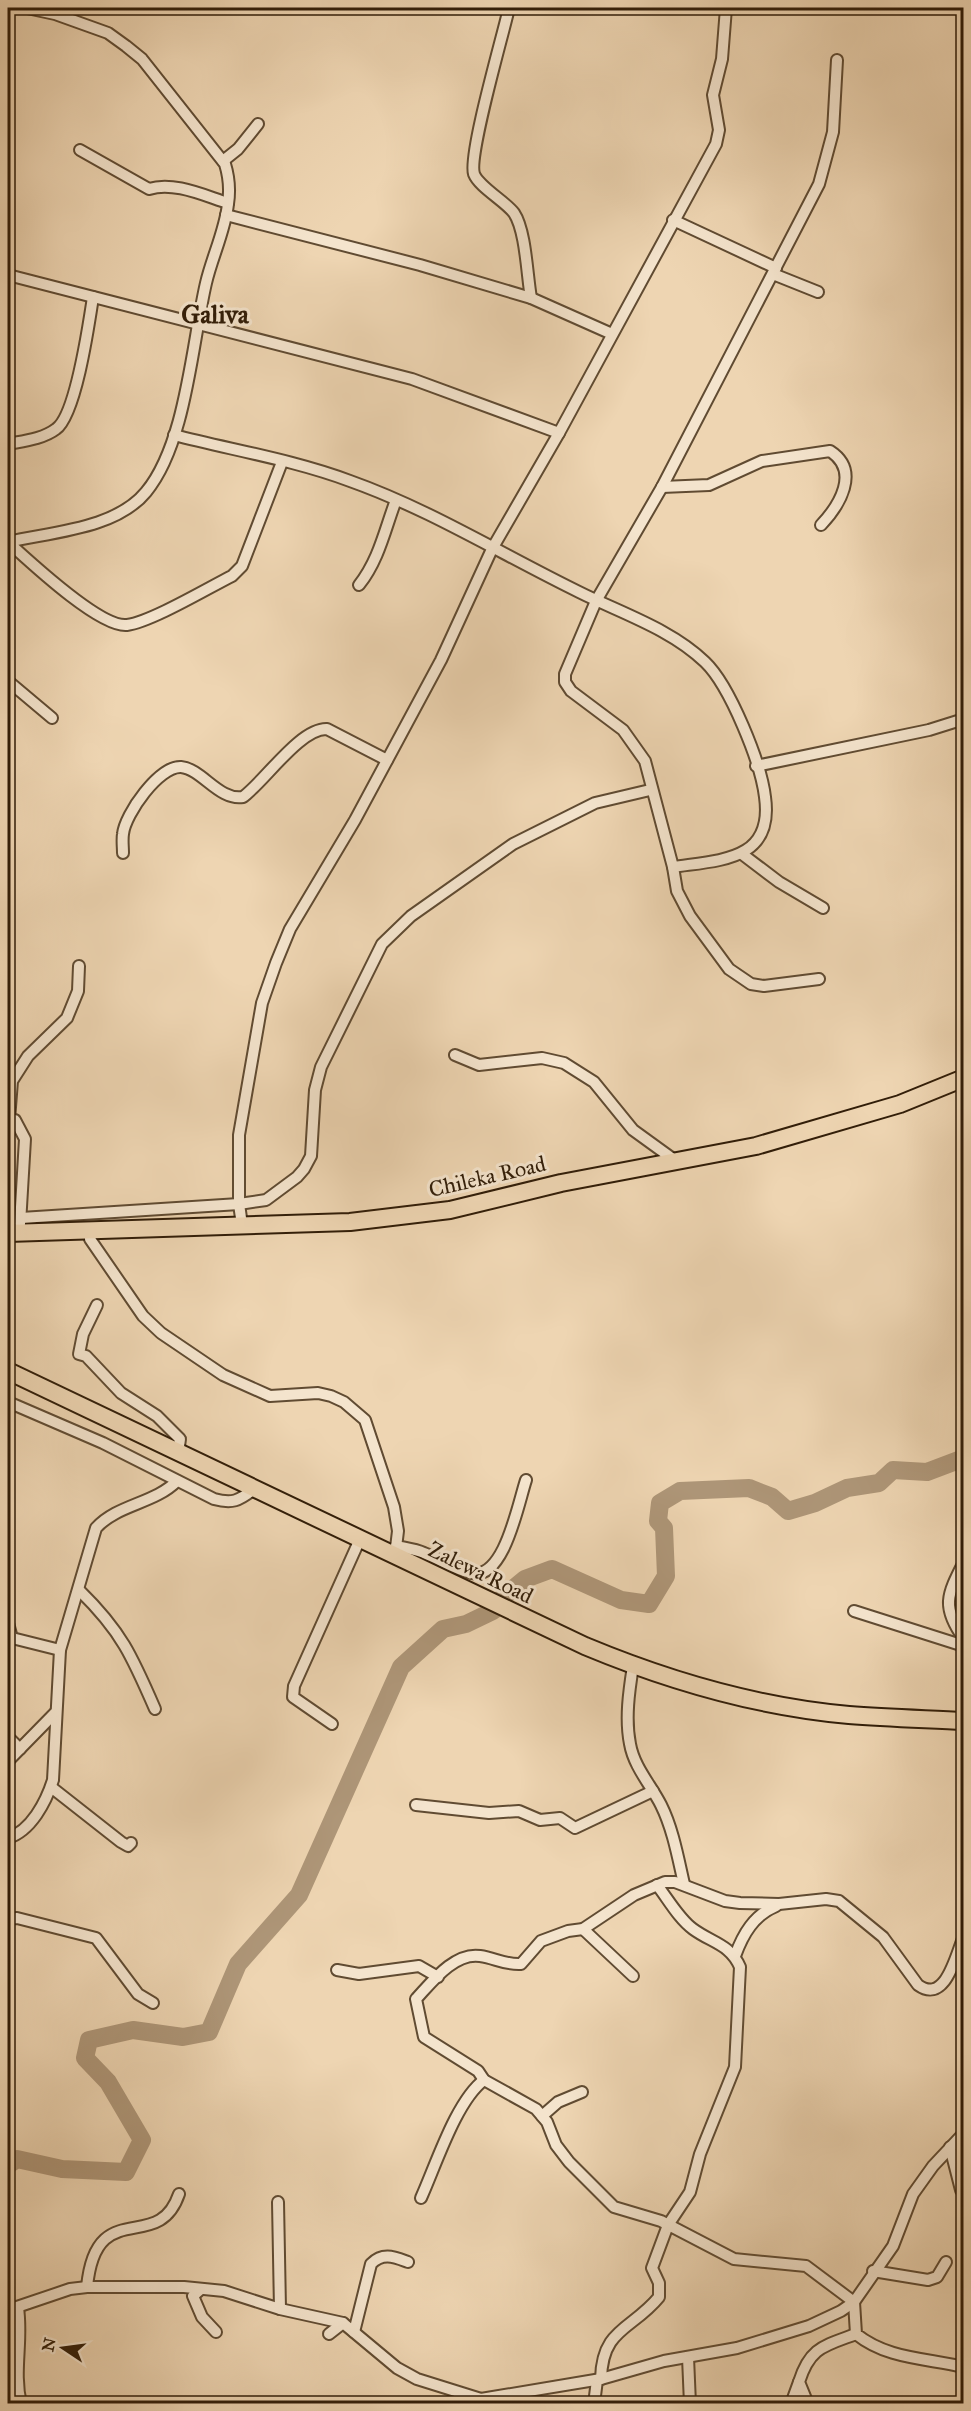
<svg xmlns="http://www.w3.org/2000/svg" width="971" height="2411" font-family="'IM FELL Great Primer',serif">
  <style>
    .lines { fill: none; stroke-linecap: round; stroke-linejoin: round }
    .river { stroke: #ae9678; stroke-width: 18 }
    .minor-casing { stroke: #604b32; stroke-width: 14 }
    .highway-casing { stroke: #311d08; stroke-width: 20 }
    .minor { stroke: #f4e4cd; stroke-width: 10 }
    .highway { stroke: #eed5b2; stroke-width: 16 }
    .labels { text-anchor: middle; stroke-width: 6; stroke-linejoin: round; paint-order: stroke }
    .street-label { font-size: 22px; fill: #311d08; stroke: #f4e4cd }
    .quarter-label { font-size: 26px; font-weight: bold; fill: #311d08; stroke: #f4e4cd }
  </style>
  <rect width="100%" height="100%" fill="#eed5b2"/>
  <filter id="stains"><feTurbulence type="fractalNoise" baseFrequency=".00333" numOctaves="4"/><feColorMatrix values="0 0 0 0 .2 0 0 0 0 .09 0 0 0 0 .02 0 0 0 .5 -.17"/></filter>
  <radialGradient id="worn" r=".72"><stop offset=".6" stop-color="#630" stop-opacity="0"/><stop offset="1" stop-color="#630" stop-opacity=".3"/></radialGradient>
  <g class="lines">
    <!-- river -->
    <g class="river">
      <polyline points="502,1598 525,1579 552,1569 621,1600 649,1604 666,1576 664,1528 658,1521 660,1503 680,1491 749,1488 772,1497 788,1511 815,1503 847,1488 879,1483 893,1470 927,1472 964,1458"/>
      <polyline points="8,2165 17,2159 62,2169 126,2172 142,2140 108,2082 85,2058 89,2040 133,2030 183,2037 209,2032 238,1964 299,1895 401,1667 443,1629 466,1624 493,1611"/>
    </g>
    <!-- minor casing -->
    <g class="minor-casing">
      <g id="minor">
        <path d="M 509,8 C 503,35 468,155 474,174 C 479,187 505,201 514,213 C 526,231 527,276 531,298"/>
        <path d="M 80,150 L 149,189 C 174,181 205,196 228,203"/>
        <polyline points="223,161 238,149 258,124"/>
        <polyline points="226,215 420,265 531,298 612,334"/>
        <polyline points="673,220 776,268"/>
        <polyline points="773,274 818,292"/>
        <polyline points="8,275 412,379 559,433"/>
        <path d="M 174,435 C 232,450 294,460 350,481 C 429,509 503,555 579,592 C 621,613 671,629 705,662 C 730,686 761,763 765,797 C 774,861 720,860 673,867"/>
        <path d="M 8,444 C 23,441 43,439 56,429 C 76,415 89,323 93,297"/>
        <path d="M 662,487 L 709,485 L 762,461 L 830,451 C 861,471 839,506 821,525"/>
        <path d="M 8,542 C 51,532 116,529 146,492 C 186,444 192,343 206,283 C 212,257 225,231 228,204 C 230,191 229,177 225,164 L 142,59 L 126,46 L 108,33 L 55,14 L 27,8"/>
        <path d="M 8,542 C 29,561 100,628 127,625 C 151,622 208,588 232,576 L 242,566 L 282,462"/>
        <path d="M 359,585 C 379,560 385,529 396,500"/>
        <polyline points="8,681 52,718"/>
        <polyline points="756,766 929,730 964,719"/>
        <path d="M 123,853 C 123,847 122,840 123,834 C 125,814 159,766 181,767 C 202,769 219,801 243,797 C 265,781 300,728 327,729 L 387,760"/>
        <polyline points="742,854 779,882 823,908"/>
        <polyline points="819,979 764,986 751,984 729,969 690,916 677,891 673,867 645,761 623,730 571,691 565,682 565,674 596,601 662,487 819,184 833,132 837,60"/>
        <polyline points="455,1055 479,1065 542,1058 564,1063 594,1082 633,1130 673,1159"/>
        <polyline points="8,1120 15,1120 25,1139 20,1224"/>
        <polyline points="9,1120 12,1081 28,1056 67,1018 78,991 79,966"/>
        <polyline points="21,1218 239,1204 266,1200 297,1177 304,1169 311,1156 315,1090 321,1067 382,944 411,916 513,844 595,803 650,790"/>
        <polyline points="242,1225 239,1204 239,1135 262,1003 276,963 290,929 355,820 441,660 492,549 559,433 716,144 719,130 713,95 722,59 726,8"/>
        <polyline points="90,1239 143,1316 161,1333 223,1375 270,1396 318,1393 331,1396 344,1402 365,1420 394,1507 398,1531 395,1556"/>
        <polyline points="97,1305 83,1334 79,1354 86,1356 121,1393 157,1416 180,1439 178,1453"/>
        <path d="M 8,1402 L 103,1443 L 214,1499 C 232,1504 239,1501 254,1489"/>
        <path d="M 396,1546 C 405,1548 415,1549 424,1553 C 440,1559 454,1569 471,1573 C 504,1581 518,1504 526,1480"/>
        <path d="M 964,1562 C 947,1595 941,1607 964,1639"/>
        <path d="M 80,1591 C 121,1631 132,1656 155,1709"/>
        <polyline points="854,1611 964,1646"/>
        <polyline points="8,1623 12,1638 60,1650"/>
        <path d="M 633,1666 C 629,1691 625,1719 630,1744 C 634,1767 651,1785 661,1805 C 673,1829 678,1858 684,1884"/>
        <polyline points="332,1724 293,1697 294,1686 360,1539"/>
        <polyline points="8,1737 20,1749"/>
        <polyline points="8,1761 55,1713"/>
        <polyline points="51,1787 121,1842 128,1846 131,1843"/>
        <polyline points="416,1805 489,1813 519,1811 540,1820 560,1818 575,1828 653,1791"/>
        <path d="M 8,1838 C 31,1831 46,1802 53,1780 L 60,1650 L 96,1528 C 118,1504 154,1504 177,1481"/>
        <polyline points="8,1919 17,1918 96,1938 138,1994 153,2003"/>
        <polyline points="583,1929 633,1976"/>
        <path d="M 964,1936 C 956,1954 946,2005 918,1985 L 883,1937 L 839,1901 L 826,1899 L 779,1904 L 740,1903 L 725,1901 L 675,1882 L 665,1882 L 634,1895 L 583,1929 L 568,1931 L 541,1941 L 521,1964 C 505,1965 495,1958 480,1956 C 454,1952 431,1983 416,1999 L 424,2037 L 478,2071 L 484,2080 L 536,2109 L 547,2122 L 556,2145 L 569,2162 L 614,2207 L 661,2221 L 734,2259 L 806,2266 L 854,2302 L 856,2334 C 887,2359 925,2358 964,2367"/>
        <path d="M 735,1956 C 743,1934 754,1915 776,1906"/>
        <polyline points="337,1970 359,1974 419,1966 438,1977"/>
        <polyline points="542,2116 558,2102 582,2092"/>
        <polyline points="950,2147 961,2190 964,2191"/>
        <path d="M 421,2198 C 436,2165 456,2101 484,2080"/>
        <polyline points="278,2202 280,2309"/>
        <polyline points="873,2271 928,2280 937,2277 946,2262"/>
        <path d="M 87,2287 C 96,2194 158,2256 179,2194"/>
        <polyline points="201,2289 193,2296 202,2317 216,2332"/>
        <path d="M 18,2308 C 23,2341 13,2371 21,2404"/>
        <polyline points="8,2310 70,2289 87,2287 184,2287 224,2291 280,2309 343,2323 397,2368 417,2379 481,2399"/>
        <path d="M 354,2332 L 371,2264 C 383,2252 394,2257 408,2262"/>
        <polyline points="329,2334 343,2323"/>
        <polyline points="688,2357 690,2404"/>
        <polyline points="483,2404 481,2399 601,2379 664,2361 737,2348 809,2326 841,2311 854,2302 893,2246 913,2194 933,2166 964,2133"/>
        <path d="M 594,2404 L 597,2380 L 601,2379 C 602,2328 632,2330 659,2297 L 659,2283 L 652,2268 L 668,2225 L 690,2192 L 700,2154 L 735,2067 L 740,1967 C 730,1944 712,1943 693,1929 C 679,1919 668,1899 657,1885"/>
        <polyline points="791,2404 799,2382"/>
        <path d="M 808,2404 L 799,2382 C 810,2347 824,2346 856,2334"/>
      </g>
    </g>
    <!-- highway casing -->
    <g class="highway-casing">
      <g id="highway">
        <polyline points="8,1233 350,1222 450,1210 561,1183 756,1146 900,1104 964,1078"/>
        <path d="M 8,1371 L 585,1646 C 669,1681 758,1707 849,1715 C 887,1718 926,1719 964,1721"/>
      </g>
    </g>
    <!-- minor -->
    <use href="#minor" class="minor"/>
    <!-- highway -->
    <use href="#highway" class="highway"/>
  </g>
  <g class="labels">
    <!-- street labels -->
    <g class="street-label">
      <text transform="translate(487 1176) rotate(-13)" y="8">Chileka Road</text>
      <text transform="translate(481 1572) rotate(26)" y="8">Zalewa Road</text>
    </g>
    <!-- quarter labels -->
    <g class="quarter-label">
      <text x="215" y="323">Galiva</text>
    </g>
  </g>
  <!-- margin -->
  <rect width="971" height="2411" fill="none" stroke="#eed5b2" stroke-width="30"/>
  <rect x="9" y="9" width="953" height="2393" fill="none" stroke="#311d08" stroke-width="3"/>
  <rect x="15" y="15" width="941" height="2381" fill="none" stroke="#311d08" stroke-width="1.5"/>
  <!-- north arrow -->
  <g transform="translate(63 2348) rotate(283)" stroke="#f4e4cd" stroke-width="4.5" paint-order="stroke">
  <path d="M0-4.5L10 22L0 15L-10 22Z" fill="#311d08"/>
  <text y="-9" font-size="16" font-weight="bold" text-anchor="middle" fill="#311d08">N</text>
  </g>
  <rect width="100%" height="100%" filter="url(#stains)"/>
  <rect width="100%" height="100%" fill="url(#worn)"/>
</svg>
